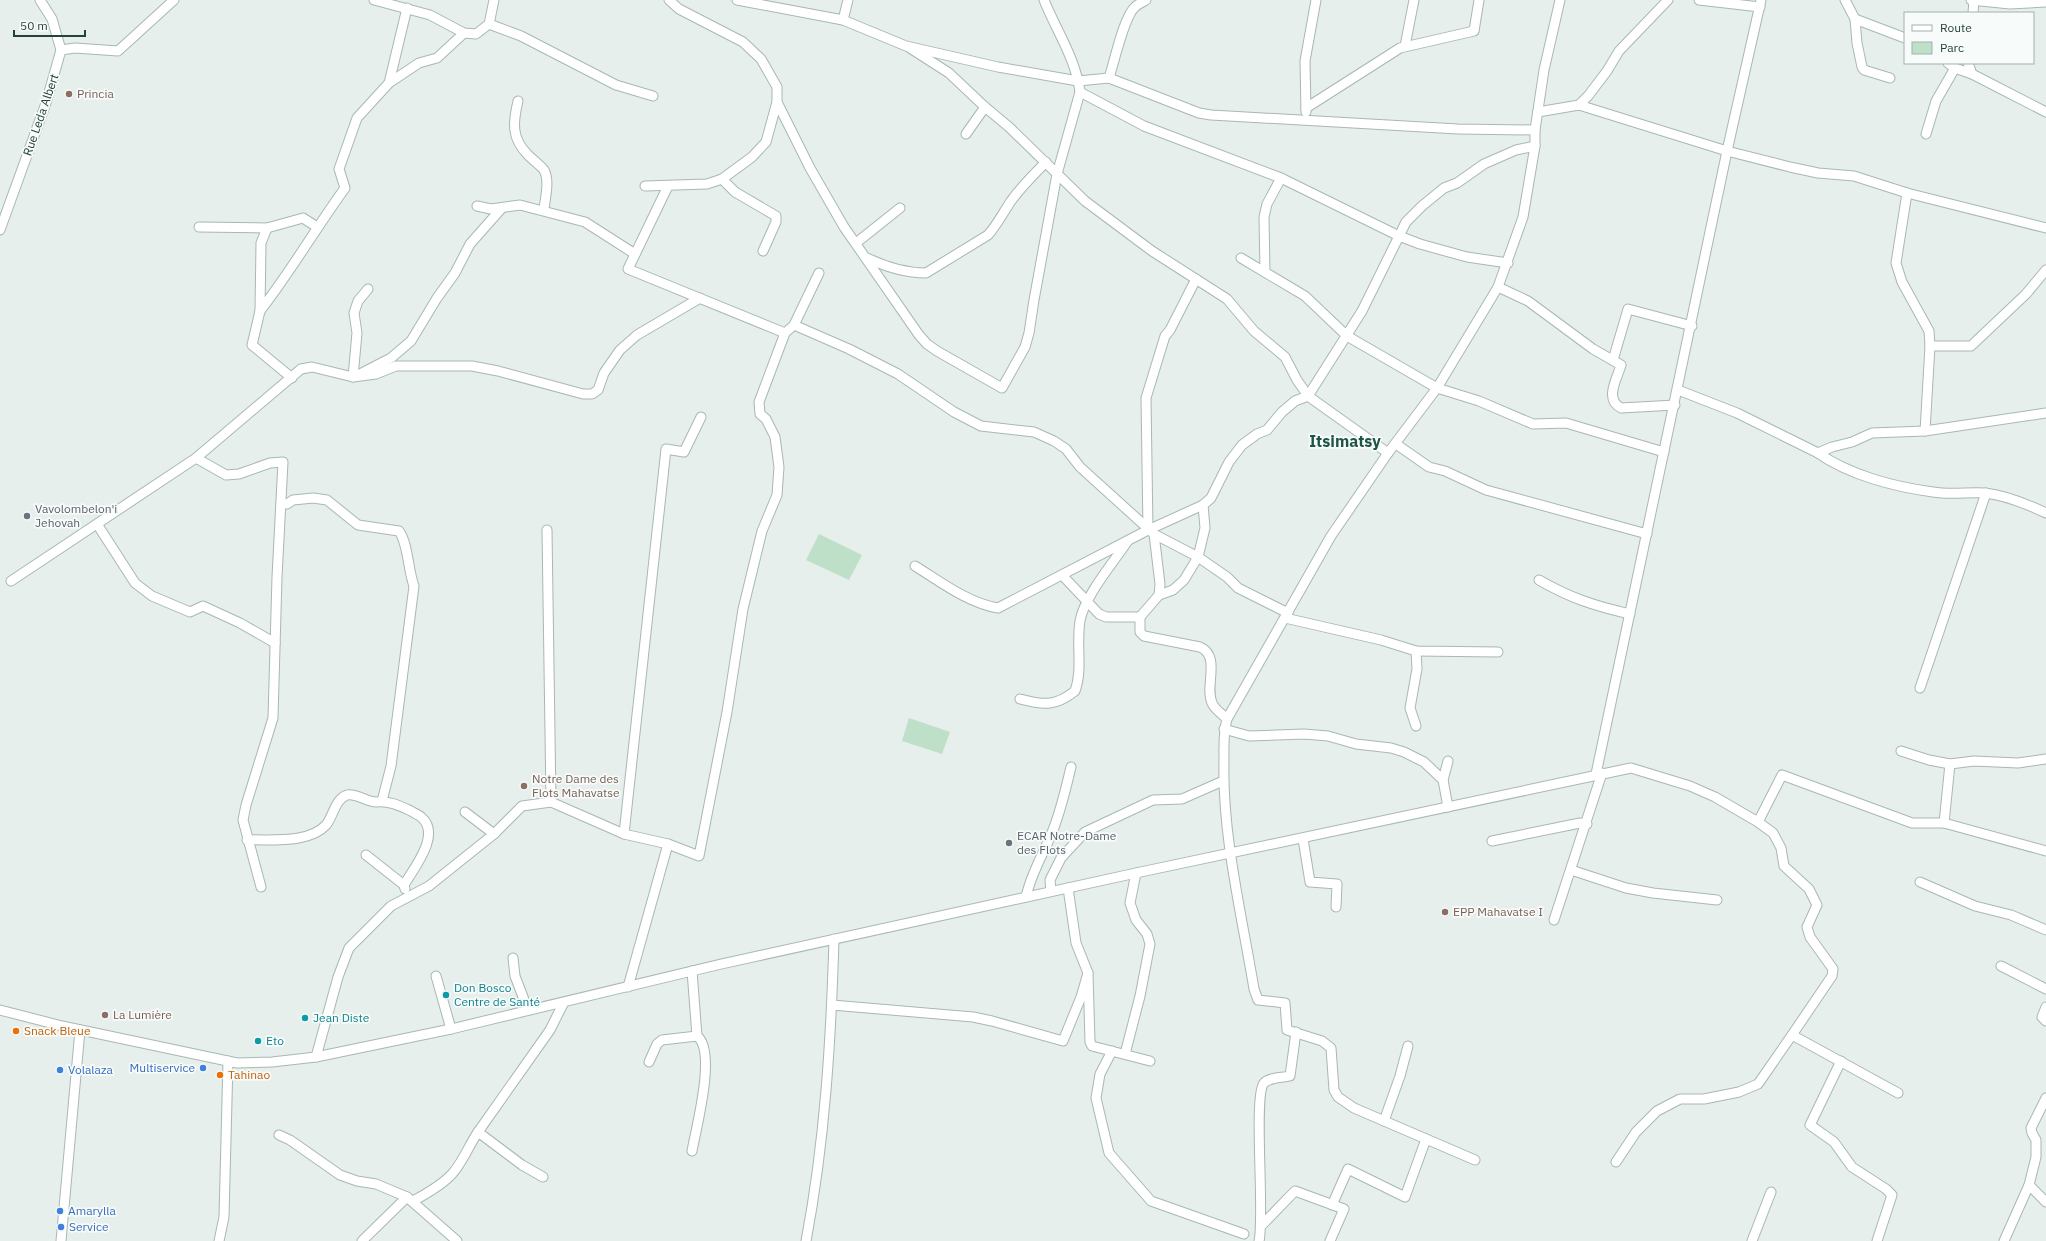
<svg xmlns="http://www.w3.org/2000/svg" width="2046" height="1241" font-family="'IBM Plex Sans',sans-serif">
  <style>
    .green { fill: #bfe0c8 }
    .lines { fill: none; stroke-linecap: round; stroke-linejoin: round }
    .minor-casing { stroke: #a8b8b2; stroke-width: 11 }
    .minor { stroke: #fff; stroke-width: 9 }
    .education-dot { fill: #8d6e63; stroke: #f7fbf9; stroke-width: 1.5 }
    .worship-dot { fill: #6b7280; stroke: #f7fbf9; stroke-width: 1.5 }
    .culture-dot { fill: #0f9aa8; stroke: #f7fbf9; stroke-width: 1.5 }
    .food-dot { fill: #e8710a; stroke: #f7fbf9; stroke-width: 1.5 }
    .shop-dot { fill: #3f7fe0; stroke: #f7fbf9; stroke-width: 1.5 }
    .labels { text-anchor: middle; stroke-width: 3.5; stroke-linejoin: round; paint-order: stroke }
    .education-label { font-size: 12px; fill: #785e54; stroke: #f7fbf9; text-anchor: start }
    .street-label { font-size: 12px; fill: #24423a; stroke: #f7fbf9 }
    .worship-label { font-size: 12px; fill: #5b616d; stroke: #f7fbf9; text-anchor: start }
    .culture-label { font-size: 12px; fill: #0d838f; stroke: #f7fbf9; text-anchor: start }
    .food-label { font-size: 12px; fill: #c56008; stroke: #f7fbf9; text-anchor: start }
    .shop-label { font-size: 12px; fill: #366cbe; stroke: #f7fbf9; text-anchor: start }
    .district-label { font-size: 16px; font-weight: bold; fill: #1f5548; stroke: #f7fbf9 }
  </style>
  <rect width="100%" height="100%" fill="#e6efeb"/>
  <!-- green -->
  <g class="green">
    <polygon points="819,534 862,555 849,580 806,560"/>
    <polygon points="909,718 950,732 942,754 902,741"/>
  </g>
  <g class="lines">
    <!-- minor casing -->
    <g class="minor-casing">
      <g id="minor">
        <polyline points="374,0 430,15 464,33 476,34 489,24 494,0"/>
        <path d="M 669,0 L 679,9 L 743,42 L 761,59 L 777,87 L 777,102 L 810,168 L 844,227 L 919,335 L 927,344 L 937,351 L 1002,388 L 1025,347 L 1029,333 L 1034,300 L 1057,174 L 1080,92 C 1076,59 1056,30 1044,0"/>
        <polyline points="737,0 843,20 906,46 998,67 1078,81 1109,78 1199,113 1211,115 1458,129 1535,130"/>
        <polyline points="1699,0 1760,7"/>
        <polyline points="1845,0 1855,19 1905,38"/>
        <polyline points="1971,0 2010,4 2046,2"/>
        <polyline points="1973,13 1974,0"/>
        <polyline points="1855,19 1857,43 1862,67 1864,70 1890,78"/>
        <polyline points="843,20 848,0"/>
        <polyline points="489,24 521,36 616,85 653,96"/>
        <polyline points="1405,46 1414,0"/>
        <polyline points="910,48 949,73 985,107 1009,127 1085,201 1152,251 1227,299 1254,331 1285,357 1297,380 1308,396 1388,453"/>
        <polyline points="61,50 75,48 118,51 174,0"/>
        <polyline points="1948,63 1955,68 1972,74"/>
        <polyline points="1968,63 1972,74 2046,112"/>
        <path d="M 1109,78 C 1114,63 1124,16 1135,7 C 1138,4 1143,2 1146,0"/>
        <polyline points="389,83 407,8"/>
        <polyline points="1080,92 1144,126 1281,178 1399,236 1420,244 1467,257 1508,263"/>
        <path d="M 518,101 C 513,122 511,138 528,155 C 533,160 540,165 544,170 C 550,181 545,198 544,210"/>
        <polyline points="1579,105 1727,151 1790,167 1818,173 1854,176 1907,193 2046,228"/>
        <polyline points="1306,108 1400,48 1474,31 1479,0"/>
        <polyline points="1306,112 1305,61 1316,0"/>
        <polyline points="1538,112 1579,105 1588,96 1607,71 1619,51 1668,0"/>
        <polyline points="966,134 985,107"/>
        <polyline points="1926,134 1936,101 1955,68"/>
        <polyline points="722,179 735,192 776,216 776,222 763,251"/>
        <polyline points="645,186 707,184 722,179 752,157 766,142 777,102"/>
        <polyline points="668,186 628,269 785,333"/>
        <polyline points="1907,193 1896,263 1902,282 1929,331 1930,346 1925,431"/>
        <polyline points="477,206 491,209 520,205 585,222 635,254"/>
        <polyline points="199,227 267,228 303,218 317,227"/>
        <polyline points="267,228 261,243 260,311 252,345 292,378"/>
        <polyline points="0,230 46,103 61,50 52,19 40,0"/>
        <polyline points="856,243 900,208"/>
        <path d="M 867,258 C 886,267 905,273 926,273 L 988,235 C 997,225 1003,213 1011,201 C 1021,187 1034,174 1046,162"/>
        <polyline points="1241,258 1305,296 1347,336 1437,388 1479,401 1533,424 1566,423 1664,452"/>
        <polyline points="1265,272 1264,217 1267,204 1281,178"/>
        <path d="M 1498,287 L 1528,301 L 1593,349 L 1621,365 C 1617,379 1604,399 1621,408 L 1675,405"/>
        <path d="M 260,311 C 291,271 316,228 345,188 L 339,169 L 357,118 L 389,83 L 419,63 L 437,58 L 464,33"/>
        <path d="M 794,325 L 849,349 L 898,374 L 954,412 L 981,426 L 1034,432 L 1054,441 L 1066,449 L 1080,467 L 1154,534 L 1160,584 L 1159,595 L 1140,617 L 1140,632 L 1144,636 L 1200,647 C 1222,657 1203,687 1213,705 C 1216,710 1223,715 1227,719"/>
        <polyline points="1930,346 1971,346 2026,294 2046,270"/>
        <polyline points="1613,360 1628,309 1692,326"/>
        <polyline points="360,374 391,358 411,341 437,298 455,273 470,244 501,209"/>
        <polyline points="353,377 357,333 354,313 358,301 368,289"/>
        <polyline points="1678,390 1737,413 1818,453 1832,447 1852,442 1872,433 1925,431 2046,413"/>
        <polyline points="1396,444 1429,467 1445,471 1486,490 1647,534"/>
        <path d="M 1818,453 C 1849,475 1895,487 1933,492 C 1950,495 1968,492 1985,493 C 2003,495 2029,505 2046,513"/>
        <polyline points="196,458 226,475 239,474 270,463 283,462 277,577 273,718 246,805 243,820 261,887"/>
        <path d="M 281,504 L 287,504 L 293,500 L 313,498 L 327,500 L 358,525 L 399,531 C 408,543 408,570 414,586 L 391,766 L 382,801"/>
        <polyline points="97,524 135,583 152,596 190,612 203,606 240,623 275,643"/>
        <polyline points="547,530 551,802"/>
        <polyline points="1148,530 1146,398 1165,336 1170,330 1196,279"/>
        <polyline points="1154,534 1198,557 1227,577 1238,588 1288,613"/>
        <path d="M 915,566 C 941,582 968,603 998,608 L 1148,530 L 1203,505 L 1211,498 L 1229,462 L 1242,445 L 1257,434 L 1267,430 L 1282,412 L 1295,401 L 1308,396 L 1362,311 L 1406,222 L 1422,206 L 1444,188 L 1457,183 L 1484,164 L 1516,150 L 1535,146"/>
        <polyline points="1062,575 1099,614 1106,617 1140,617"/>
        <path d="M 1539,580 C 1570,598 1595,606 1630,614"/>
        <polyline points="11,581 196,458 301,369 312,367 353,377 376,374 396,366 472,366 498,371 583,394 592,394 598,390 604,373 620,350 637,335 700,298"/>
        <polyline points="1159,595 1173,590 1184,580 1198,557 1205,528 1203,505"/>
        <polyline points="1285,618 1381,640 1416,651 1498,652"/>
        <polyline points="1920,688 1986,493"/>
        <path d="M 1020,699 C 1043,705 1055,707 1075,691 C 1083,669 1076,645 1080,621 C 1084,597 1113,563 1127,542"/>
        <polyline points="1416,726 1410,708 1417,669 1416,651"/>
        <polyline points="1224,729 1249,736 1304,734 1328,736 1356,744 1391,748 1404,752 1424,762 1443,780"/>
        <polyline points="1901,751 1929,760 1950,764 1974,761 2018,763 2046,759"/>
        <polyline points="1596,774 1727,151 1761,0"/>
        <polyline points="1448,807 1443,780 1448,761"/>
        <polyline points="465,812 494,834"/>
        <polyline points="1758,822 1782,775 1912,823 1944,823 2046,851"/>
        <polyline points="1944,823 1950,764"/>
        <polyline points="624,834 666,449 684,452 701,417"/>
        <polyline points="1303,839 1310,882 1337,884 1336,907"/>
        <path d="M 247,840 C 270,839 309,844 326,825 C 333,817 335,799 347,795 C 356,793 367,802 376,802 C 390,801 398,805 411,811 C 414,813 419,815 421,817 C 442,834 414,868 404,885"/>
        <polyline points="1492,841 1580,823 1587,824"/>
        <polyline points="366,855 404,885 405,889"/>
        <polyline points="1571,870 1626,888 1653,893 1717,900"/>
        <polyline points="1920,882 1975,906 2011,915 2046,930"/>
        <polyline points="1068,888 1076,943 1088,973 1090,1042 1092,1046 1150,1061"/>
        <polyline points="1051,891 1050,880 1061,858 1085,832 1153,800 1182,799 1223,781"/>
        <path d="M 1026,897 C 1031,873 1044,853 1053,830 C 1061,810 1066,788 1071,767"/>
        <polyline points="1554,920 1602,773"/>
        <polyline points="513,958 515,976 528,1010"/>
        <polyline points="2001,966 2046,989"/>
        <polyline points="436,976 451,1029"/>
        <polyline points="628,987 668,844"/>
        <polyline points="832,1005 973,1017 992,1021 1063,1041 1081,997 1088,973"/>
        <polyline points="2046,1007 2042,1017 2046,1021"/>
        <polyline points="0,1010 62,1026 237,1063 272,1062 316,1057 451,1029 721,964 1136,873 1631,768 1690,786 1715,797 1758,822 1773,833 1781,848 1784,866 1809,889 1817,905 1807,927 1810,937 1833,969 1832,976 1792,1035 1758,1084 1739,1092 1704,1099 1680,1099 1657,1111 1636,1132 1616,1162"/>
        <polyline points="1792,1035 1898,1093"/>
        <polyline points="1112,1051 1100,1074 1096,1098 1109,1153 1151,1201 1244,1234"/>
        <polyline points="1125,1054 1140,996 1150,944 1147,934 1136,920 1130,903 1136,873"/>
        <polyline points="316,1057 338,977 349,948 391,906 429,886 494,834 522,806 551,802 624,834 668,844 699,856 727,712 743,609 762,531 777,495 779,467 775,437 766,419 760,414 759,402 785,333 794,325 819,273"/>
        <polyline points="1841,1061 1810,1125 1834,1142 1852,1167 1886,1189 1892,1195 1877,1241"/>
        <polyline points="649,1062 657,1044 662,1040 697,1036"/>
        <polyline points="1384,1121 1400,1076 1408,1046"/>
        <polyline points="478,1132 522,1165 543,1177"/>
        <polyline points="279,1135 290,1140 340,1175 357,1181 376,1184 407,1197 457,1241"/>
        <path d="M 692,1151 C 696,1128 717,1051 697,1036 L 692,971"/>
        <path d="M 1475,1160 L 1354,1108 L 1338,1097 L 1334,1090 L 1331,1048 L 1322,1041 L 1287,1030 L 1285,1003 L 1258,1000 L 1254,989 C 1242,916 1222,835 1224,761 C 1224,747 1223,733 1227,719 L 1331,536 L 1388,453 L 1437,388 L 1498,287 L 1523,217 L 1535,146 L 1535,130 L 1544,70 L 1560,0"/>
        <polyline points="2029,1185 2046,1202"/>
        <path d="M 413,1201 C 426,1194 442,1185 452,1174 C 463,1162 469,1145 478,1132 L 550,1030 L 564,1002"/>
        <polyline points="1332,1205 1348,1169 1405,1197 1426,1139"/>
        <polyline points="1261,1226 1295,1191 1344,1209 1330,1241"/>
        <polyline points="61,1241 80,1030"/>
        <polyline points="219,1241 224,1217 228,1061"/>
        <polyline points="362,1241 407,1197"/>
        <path d="M 806,1241 C 825,1141 831,1040 834,939"/>
        <path d="M 1259,1241 C 1265,1216 1253,1095 1264,1083 C 1270,1077 1282,1078 1290,1076 L 1296,1032"/>
        <polyline points="1752,1241 1771,1192"/>
        <polyline points="2004,1241 2029,1185 2036,1157 2036,1140 2032,1133 2031,1128 2046,1098"/>
      </g>
    </g>
    <!-- minor -->
    <use href="#minor" class="minor"/>
  </g>
  <!-- markers -->
  <g class="education-dot">
    <circle cx="69" cy="94" r="4"/>
    <circle cx="524" cy="786" r="4"/>
    <circle cx="1445" cy="912" r="4"/>
    <circle cx="105" cy="1015" r="4"/>
  </g>
  <g class="worship-dot">
    <circle cx="27" cy="516" r="4"/>
    <circle cx="1009" cy="843" r="4"/>
  </g>
  <g class="culture-dot">
    <circle cx="446" cy="995" r="4"/>
    <circle cx="305" cy="1018" r="4"/>
    <circle cx="258" cy="1041" r="4"/>
  </g>
  <g class="food-dot">
    <circle cx="16" cy="1031" r="4"/>
    <circle cx="220" cy="1075" r="4"/>
  </g>
  <g class="shop-dot">
    <circle cx="203" cy="1068" r="4"/>
    <circle cx="60" cy="1070" r="4"/>
    <circle cx="60" cy="1211" r="4"/>
    <circle cx="61" cy="1227" r="4"/>
  </g>
  <g class="labels">
    <!-- education labels -->
    <g class="education-label">
      <text x="77" y="98">Princia</text>
      <text x="532" y="783">Notre Dame des<tspan x="532" dy="14">Flots Mahavatse</tspan></text>
      <text x="1453" y="916">EPP Mahavatse I</text>
      <text x="113" y="1019">La Lumière</text>
    </g>
    <!-- street labels -->
    <g class="street-label">
      <text transform="translate(41 115) rotate(-71)" y="4">Rue Leda Albert</text>
    </g>
    <!-- worship labels -->
    <g class="worship-label">
      <text x="35" y="513">Vavolombelon'i<tspan x="35" dy="14">Jehovah</tspan></text>
      <text x="1017" y="840">ECAR Notre-Dame<tspan x="1017" dy="14">des Flots</tspan></text>
    </g>
    <!-- culture labels -->
    <g class="culture-label">
      <text x="454" y="992">Don Bosco<tspan x="454" dy="14">Centre de Santé</tspan></text>
      <text x="313" y="1022">Jean Diste</text>
      <text x="266" y="1045">Eto</text>
    </g>
    <!-- food labels -->
    <g class="food-label">
      <text x="24" y="1035">Snack Bleue</text>
      <text x="228" y="1079">Tahinao</text>
    </g>
    <!-- shop labels -->
    <g class="shop-label">
      <text x="195" y="1072" text-anchor="end">Multiservice</text>
      <text x="68" y="1074">Volalaza</text>
      <text x="68" y="1215">Amarylla</text>
      <text x="69" y="1231">Service</text>
    </g>
    <!-- district labels -->
    <g class="district-label">
      <text x="1345" y="447">Itsimatsy</text>
    </g>
  </g>
  <!-- legend -->
  <rect x="1904" y="12" width="130" height="52" fill="#f7fbf9" stroke="#a3b1ad"/>
  <rect x="1912" y="25" width="20" height="6" fill="#ffffff" stroke="#a3b1ad"/>
  <text x="1940" y="32" font-size="12" fill="#24423a">Route</text>
  <rect x="1912" y="42" width="20" height="12" fill="#bfe0c8" stroke="#a3b1ad"/>
  <text x="1940" y="52" font-size="12" fill="#24423a">Parc</text>
  <!-- scale -->
  <path d="M14 30v6h71v-6" fill="none" stroke="#24423a" stroke-width="2"/>
  <text x="20" y="30" font-size="12" fill="#24423a" stroke="#f7fbf9" stroke-width="3" paint-order="stroke">50 m</text>
</svg>
